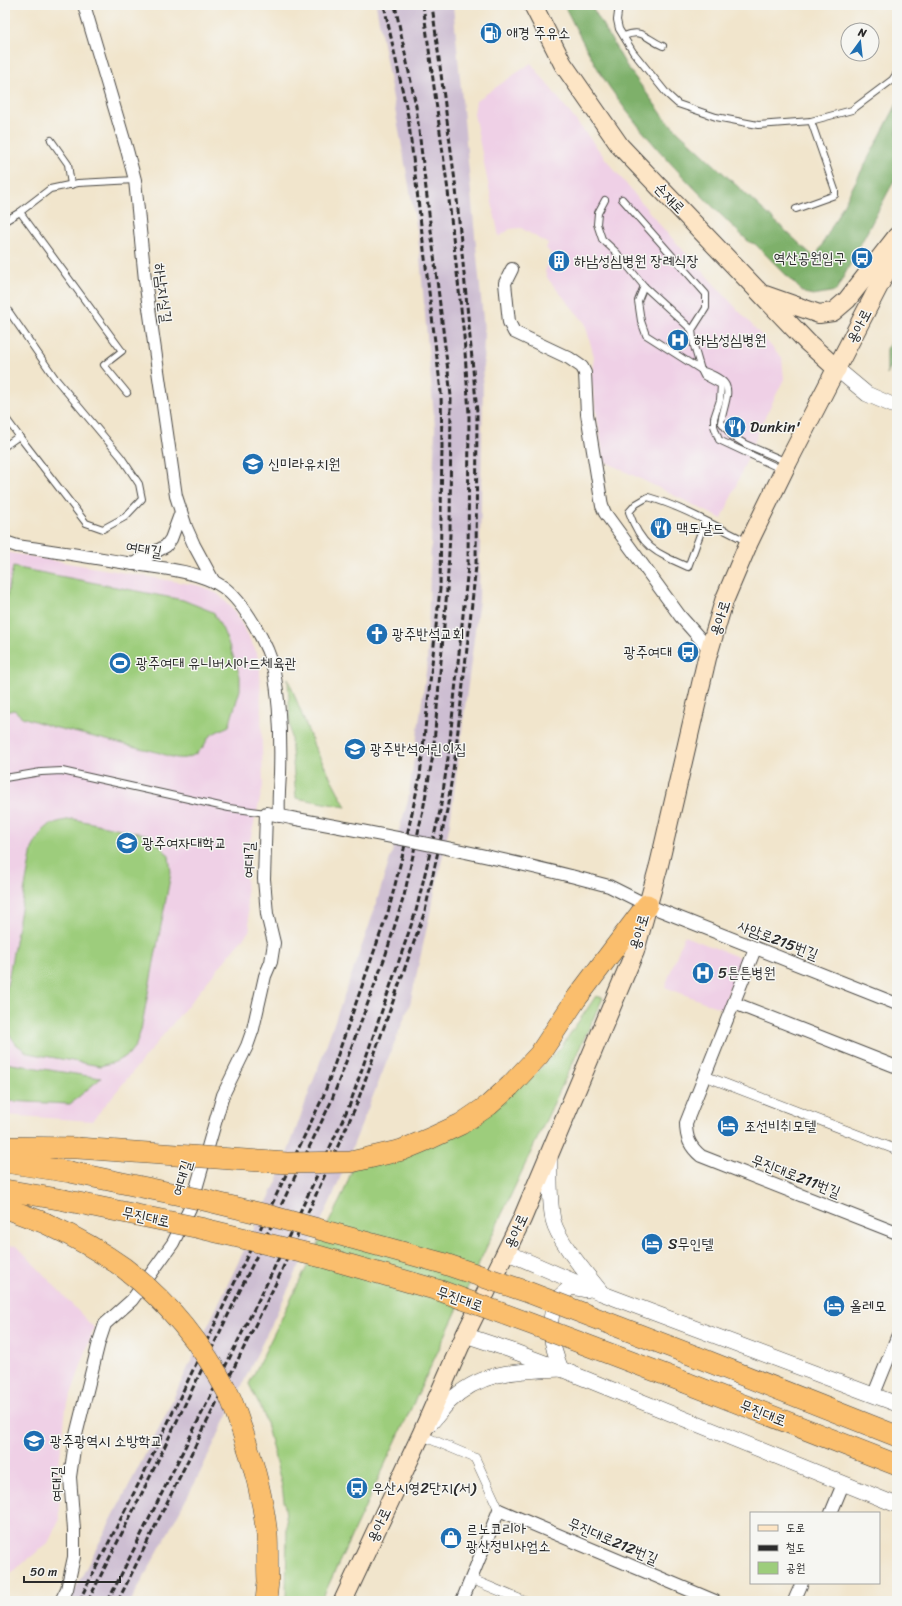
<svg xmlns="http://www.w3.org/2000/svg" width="902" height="1606" font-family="Sriracha,'Poor Story',sans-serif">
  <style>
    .built { fill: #efd0e6 }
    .industrial { fill: #cdbed2 }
    .green { fill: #9dcd7b; stroke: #647c53 }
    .forest { fill: #7eb06b; stroke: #546e4b }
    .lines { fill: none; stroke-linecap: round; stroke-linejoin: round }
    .service-casing { stroke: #494743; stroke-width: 8 }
    .pedestrian-casing { stroke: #494743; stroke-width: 10 }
    .minor-casing { stroke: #494743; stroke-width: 14 }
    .tertiary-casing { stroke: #494743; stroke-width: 16 }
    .secondary-casing { stroke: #494743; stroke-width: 20 }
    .trunk-casing { stroke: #494743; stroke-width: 22 }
    .service { stroke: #fff; stroke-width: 6 }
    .pedestrian { stroke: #fff; stroke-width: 9 }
    .minor { stroke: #fff; stroke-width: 12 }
    .tertiary { stroke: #fff; stroke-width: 15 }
    .secondary { stroke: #fde5c5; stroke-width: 18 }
    .trunk { stroke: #fabe6d; stroke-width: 21 }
    .rail { stroke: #2b2b2b; stroke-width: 3; stroke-dasharray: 6 3; stroke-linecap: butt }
    .minor-bridge-casing { stroke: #494743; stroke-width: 14; stroke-linecap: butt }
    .trunk-bridge-casing { stroke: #494743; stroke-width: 22; stroke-linecap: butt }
    .minor-bridge { stroke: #fff; stroke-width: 12 }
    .trunk-bridge { stroke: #fabe6d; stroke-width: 21 }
    .labels { text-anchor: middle; stroke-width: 3; stroke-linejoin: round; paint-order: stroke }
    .poi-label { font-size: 15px; fill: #2b2b2b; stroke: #f6f6f2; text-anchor: start }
    .street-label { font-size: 15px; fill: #2b2b2b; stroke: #f6f6f2 }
  </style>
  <rect width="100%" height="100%" fill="#f6f6f2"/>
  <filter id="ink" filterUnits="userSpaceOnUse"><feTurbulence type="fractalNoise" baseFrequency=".025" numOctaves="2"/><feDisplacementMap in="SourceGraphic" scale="8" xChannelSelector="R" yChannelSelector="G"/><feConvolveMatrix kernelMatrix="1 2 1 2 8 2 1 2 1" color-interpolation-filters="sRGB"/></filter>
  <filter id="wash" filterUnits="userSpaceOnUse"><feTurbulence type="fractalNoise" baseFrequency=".012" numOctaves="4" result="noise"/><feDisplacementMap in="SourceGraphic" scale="16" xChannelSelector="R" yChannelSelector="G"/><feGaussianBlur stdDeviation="0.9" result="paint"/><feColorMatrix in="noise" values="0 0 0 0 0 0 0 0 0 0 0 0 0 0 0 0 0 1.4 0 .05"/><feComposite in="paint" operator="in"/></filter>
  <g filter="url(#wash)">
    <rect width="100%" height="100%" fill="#f1e5cc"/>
    <!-- built -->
    <g class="built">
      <polygon points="531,63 612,167 660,225 782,358 784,379 764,419 722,519 604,461 591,378 594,357 585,323 548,279 545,272 551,254 546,248 548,244 521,228 510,229 499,237 474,114 476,101"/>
      <polygon points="5,552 201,586 218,594 234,610 257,653 260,669 263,786 247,853 246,871 247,903 250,930 92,1121 5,1115"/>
      <polygon points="684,936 741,958 722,1009 665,987"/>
      <polygon points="5,1245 17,1246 94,1328 66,1409 58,1473 60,1519 48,1543 5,1578"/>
    </g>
    <!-- industrial -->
    <polygon class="industrial" points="376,5 453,5 484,329 479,600 450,823 410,1004 332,1198 197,1479 131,1601 69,1601 162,1422 278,1179 369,926 408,801 427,665 435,427 418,235"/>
    <!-- green -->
    <g class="green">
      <path d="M 13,567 L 183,600 L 213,612 L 223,630 L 231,650 L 240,676 L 240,690 L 229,726 C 223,729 215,732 210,736 C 206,739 206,744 203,747 C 190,762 177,760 160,753 L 53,727 L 22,717 L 14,710 L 5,712 L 5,605 Z"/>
      <polygon points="288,678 314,746 346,807 296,798 290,727"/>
      <path d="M 73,819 L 148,835 L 159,844 L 169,856 L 171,873 L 141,1030 L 136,1045 L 128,1055 L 115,1062 L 100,1066 L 28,1053 L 16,1044 L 7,1031 L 5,1023 L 5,997 L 32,849 C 44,826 47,823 73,819 Z"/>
      <polygon points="596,996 603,998 321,1601 286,1601 287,1523 282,1486 264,1415 249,1384 343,1194 356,1159 389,1151 534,1075 561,1047"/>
      <polygon points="5,1063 101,1078 70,1104 5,1101"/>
    </g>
    <!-- forest -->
    <g class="forest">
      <path d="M 564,5 L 591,5 L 626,65 L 667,121 L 815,258 L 897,104 L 897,175 L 836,291 L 813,295 L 804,293 L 755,244 L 749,242 C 699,194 649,145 610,88 C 592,61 578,33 564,5 Z"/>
      <polygon points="897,329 897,356 887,374 887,349"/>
    </g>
  </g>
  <g filter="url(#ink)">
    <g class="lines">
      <!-- service casing -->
      <g class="service-casing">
        <g id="service">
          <polyline points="619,5 617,20 619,29 633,52 667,94 678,104 716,117 758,125 811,121 852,110 892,80 897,73"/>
          <path d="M 624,36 C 643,28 646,39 663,46"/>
          <polyline points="51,140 68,164 71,185"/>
          <path d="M 622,199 L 706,294 L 706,308 L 692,330 L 694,346 L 701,370 C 738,382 727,392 721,422 L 732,436 L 745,444 L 787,462"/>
          <polyline points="605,200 598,213 597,224 602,239 616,252 644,286 692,330"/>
          <polyline points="796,209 835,195 835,190 811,121"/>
          <polyline points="20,212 122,351 104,365 127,393"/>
          <polyline points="5,221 20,212 50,189 78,183 135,180"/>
          <polyline points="644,286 638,301 641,321 646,335 701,370 704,376 721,385 720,400 714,418 714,426 719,440 783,470"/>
          <polyline points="5,306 55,378 121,457 139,484 142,499 125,517 103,529 86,523 19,436 5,446"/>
          <polyline points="5,417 19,436"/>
          <path d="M 705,521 L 688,567 C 656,553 641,547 629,512 L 636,504 L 648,497 C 683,507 715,526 748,542"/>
          <polyline points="5,778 41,772 62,771 229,808 266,813"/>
        </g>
      </g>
      <!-- pedestrian casing -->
      <g class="pedestrian-casing">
        <g id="pedestrian">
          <polyline points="705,1076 897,1150"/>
          <polyline points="421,1435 475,1458 499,1510"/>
          <polyline points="471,1579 524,1601"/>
        </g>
      </g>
      <!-- minor casing -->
      <g class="minor-casing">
        <g id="minor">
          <polyline points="84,5 127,150 135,180 145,280 176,496 186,527 194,545 214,582"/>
          <polyline points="512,269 505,283 509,322 514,332 569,358 582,367 585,373 587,414 602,506 605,513 680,616 710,650"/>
          <path d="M 5,542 L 17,546 C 54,551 90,557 127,563 C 155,567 200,571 223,587 C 244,602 269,646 274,671 C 280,704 281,740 280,774 C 279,788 278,802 279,816"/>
          <polyline points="133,564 166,546 171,539 181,512"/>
          <polyline points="571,876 609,886 647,905 897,1004"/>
          <path d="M 755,949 L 686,1123 C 686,1138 690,1147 701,1156 L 897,1233"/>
          <polyline points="734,1003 897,1067"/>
          <polyline points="874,1394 897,1337"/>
          <polyline points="831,1513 843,1484"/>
          <polyline points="61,1601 67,1589 74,1557 74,1530 70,1477 76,1435 99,1342 105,1324 132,1300 173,1243 191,1206 223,1095 247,1046 253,1029 265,976 271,962 274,943 267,914 264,879 266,813 291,818"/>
          <polyline points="462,1601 499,1510 715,1601"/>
          <polyline points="794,1601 802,1583"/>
        </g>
      </g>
      <!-- tertiary casing -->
      <g class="tertiary-casing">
        <g id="tertiary">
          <polyline points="837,369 867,394 897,407"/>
          <path d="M 550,1155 C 550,1176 549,1199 553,1220 C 558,1241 587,1274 601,1292"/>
          <polyline points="506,1252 601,1293 897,1404"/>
          <polyline points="465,1335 510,1350 561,1369 897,1505"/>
          <path d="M 429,1425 C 436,1418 442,1409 449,1402 C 481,1370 519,1371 561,1369 C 552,1347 545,1322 557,1300 C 560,1295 566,1291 571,1287 L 586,1290"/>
        </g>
      </g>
      <!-- secondary casing -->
      <g class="secondary-casing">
        <g id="secondary">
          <polyline points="533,5 563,64 620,146 807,342 837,369"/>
          <polyline points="765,295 819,314 833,312 847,300 897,236"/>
          <polyline points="343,1601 421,1435 465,1335 522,1219 635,951 659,865 707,658 724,601 749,542 788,462 897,251"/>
        </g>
      </g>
      <!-- trunk casing -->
      <g class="trunk-casing">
        <g id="trunk">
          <polyline points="510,1086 539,1055 576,999 647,905"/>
          <polyline points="5,1147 78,1148"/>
          <polyline points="5,1162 70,1172"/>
          <polyline points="5,1190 64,1200"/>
          <polyline points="5,1208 45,1223"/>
          <polyline points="697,1357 897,1436"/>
          <polyline points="687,1383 897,1465"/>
          <polyline points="266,1601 268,1581"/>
        </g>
      </g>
      <!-- service -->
      <use href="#service" class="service"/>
      <!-- pedestrian -->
      <use href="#pedestrian" class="pedestrian"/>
      <!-- minor -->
      <use href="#minor" class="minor"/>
      <!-- tertiary -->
      <use href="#tertiary" class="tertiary"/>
      <!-- secondary -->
      <use href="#secondary" class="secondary"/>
      <!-- trunk -->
      <use href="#trunk" class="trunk"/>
      <!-- rail -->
      <g class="rail">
        <polyline points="79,1601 142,1477 323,1097 389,909 404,849 420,776 440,589 442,445 441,392 408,116 384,5"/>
        <polyline points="88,1601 146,1485 331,1102 385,957 404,896 423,810 433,755 447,590 450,534 451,396 416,106 395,5"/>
        <polyline points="108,1601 269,1279 350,1104 416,911 440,811 448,758 468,567 469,414 464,336 448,191 423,5"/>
        <polyline points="118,1601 276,1283 356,1106 425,911 447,810 455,757 476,566 477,412 456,189 432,5"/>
      </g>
      <!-- minor-bridge casing -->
      <g class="minor-bridge-casing">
        <path id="minor-bridge" d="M 291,818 C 385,835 479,853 571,876"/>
      </g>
      <!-- trunk-bridge casing -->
      <g class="trunk-bridge-casing">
        <g id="trunk-bridge">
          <polyline points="78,1148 287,1163 351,1162 402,1150 431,1138 461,1124 489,1105 510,1086"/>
          <polyline points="70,1172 204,1200 271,1216 442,1263 525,1291 697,1357"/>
          <polyline points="64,1200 200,1228 322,1257 441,1291 531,1324 687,1383"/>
          <path d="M 45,1223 C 73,1236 99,1250 124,1268 C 167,1301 203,1345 228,1393 C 234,1404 237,1417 242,1430 C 254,1464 263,1499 267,1535 C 268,1550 267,1566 268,1581"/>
        </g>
      </g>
      <!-- minor-bridge -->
      <use href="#minor-bridge" class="minor-bridge"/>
      <!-- trunk-bridge -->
      <use href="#trunk-bridge" class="trunk-bridge"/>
    </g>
  </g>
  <!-- icons -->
  <defs>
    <g id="fuel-disc" transform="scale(1.15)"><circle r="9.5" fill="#1f6fb2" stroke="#f6f6f2"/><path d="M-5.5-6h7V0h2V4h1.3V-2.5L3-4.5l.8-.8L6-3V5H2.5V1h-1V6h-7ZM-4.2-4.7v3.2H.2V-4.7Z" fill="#fff"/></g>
    <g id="bus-disc" transform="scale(1.15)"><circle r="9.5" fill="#1f6fb2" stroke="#f6f6f2"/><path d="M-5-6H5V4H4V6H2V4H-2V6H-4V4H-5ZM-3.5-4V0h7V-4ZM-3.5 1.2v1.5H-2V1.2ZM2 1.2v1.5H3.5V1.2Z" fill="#fff"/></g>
    <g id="building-disc" transform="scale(1.15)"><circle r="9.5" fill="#1f6fb2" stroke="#f6f6f2"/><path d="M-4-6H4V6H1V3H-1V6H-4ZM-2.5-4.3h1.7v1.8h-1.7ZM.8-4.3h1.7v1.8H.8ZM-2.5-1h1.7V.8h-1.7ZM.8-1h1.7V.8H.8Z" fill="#fff"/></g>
    <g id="hospital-disc" transform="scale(1.15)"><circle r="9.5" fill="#1f6fb2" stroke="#f6f6f2"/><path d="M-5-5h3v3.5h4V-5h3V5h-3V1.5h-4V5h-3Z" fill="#fff"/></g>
    <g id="restaurant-disc" transform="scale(1.15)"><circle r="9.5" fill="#1f6fb2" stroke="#f6f6f2"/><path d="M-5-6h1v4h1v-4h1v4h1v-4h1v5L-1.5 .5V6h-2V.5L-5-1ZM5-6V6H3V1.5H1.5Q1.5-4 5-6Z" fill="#fff"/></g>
    <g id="school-disc" transform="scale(1.15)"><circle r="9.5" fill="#1f6fb2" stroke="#f6f6f2"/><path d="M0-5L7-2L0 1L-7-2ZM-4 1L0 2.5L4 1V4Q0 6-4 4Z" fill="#fff"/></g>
    <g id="church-disc" transform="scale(1.15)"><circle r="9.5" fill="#1f6fb2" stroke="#f6f6f2"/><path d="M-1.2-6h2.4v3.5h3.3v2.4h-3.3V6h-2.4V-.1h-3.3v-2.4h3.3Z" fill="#fff"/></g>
    <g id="stadium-disc" transform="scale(1.15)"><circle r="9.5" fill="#1f6fb2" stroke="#f6f6f2"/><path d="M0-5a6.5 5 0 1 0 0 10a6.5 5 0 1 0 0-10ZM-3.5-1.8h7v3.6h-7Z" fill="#fff"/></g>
    <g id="hotel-disc" transform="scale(1.15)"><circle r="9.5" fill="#1f6fb2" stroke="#f6f6f2"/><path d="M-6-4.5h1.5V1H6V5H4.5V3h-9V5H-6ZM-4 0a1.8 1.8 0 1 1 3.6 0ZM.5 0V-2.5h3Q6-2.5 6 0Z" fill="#fff"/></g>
    <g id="shop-disc" transform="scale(1.15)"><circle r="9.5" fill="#1f6fb2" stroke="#f6f6f2"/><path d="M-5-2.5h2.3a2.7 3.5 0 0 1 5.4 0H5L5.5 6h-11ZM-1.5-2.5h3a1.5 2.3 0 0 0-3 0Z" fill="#fff"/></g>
  </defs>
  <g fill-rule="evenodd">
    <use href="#fuel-disc" x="491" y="33"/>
    <use href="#bus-disc" x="862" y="258"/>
    <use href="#building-disc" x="559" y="261"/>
    <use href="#hospital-disc" x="678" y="340"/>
    <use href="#restaurant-disc" x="735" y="427"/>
    <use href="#school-disc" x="253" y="464"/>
    <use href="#restaurant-disc" x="661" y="528"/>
    <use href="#church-disc" x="377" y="634"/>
    <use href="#bus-disc" x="688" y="652"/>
    <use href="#stadium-disc" x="120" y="663"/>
    <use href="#school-disc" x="355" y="749"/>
    <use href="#school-disc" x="127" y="843"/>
    <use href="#hospital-disc" x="703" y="973"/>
    <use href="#hotel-disc" x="728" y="1126"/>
    <use href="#hotel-disc" x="652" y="1244"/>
    <use href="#hotel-disc" x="834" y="1306"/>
    <use href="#school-disc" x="34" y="1441"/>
    <use href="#bus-disc" x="357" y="1488"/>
    <use href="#shop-disc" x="451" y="1538"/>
  </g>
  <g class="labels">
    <!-- poi labels -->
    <g class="poi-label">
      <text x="506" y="38">애경 주유소</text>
      <text x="846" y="263" text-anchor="end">역산공원입구</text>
      <text x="574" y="266">하남성심병원 장례식장</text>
      <text x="694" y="345">하남성심병원</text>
      <text x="750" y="432">Dunkin'</text>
      <text x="268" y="469">신미라유치원</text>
      <text x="676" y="533">맥도날드</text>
      <text x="392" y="639">광주반석교회</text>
      <text x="672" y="657" text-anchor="end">광주여대</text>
      <text x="136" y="668">광주여대 유니버시아드체육관</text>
      <text x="370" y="754">광주반석어린이집</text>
      <text x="142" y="848">광주여자대학교</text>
      <text x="718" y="978">5튼튼병원</text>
      <text x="744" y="1131">조선비취모텔</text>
      <text x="668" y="1249">S무인텔</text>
      <text x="850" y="1311">올레모</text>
      <text x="50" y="1446">광주광역시 소방학교</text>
      <text x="372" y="1493">우산시영2단지(서)</text>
      <text x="466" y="1534">르노코리아<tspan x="466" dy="17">광산정비사업소</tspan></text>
    </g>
    <!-- street labels -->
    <g class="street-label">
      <text transform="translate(670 198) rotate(46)" y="5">손재로</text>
      <text transform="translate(163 293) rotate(83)" y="5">하남지실길</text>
      <text transform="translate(859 326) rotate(-63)" y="5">용아로</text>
      <text transform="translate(144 549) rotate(9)" y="5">여대길</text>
      <text transform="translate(720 618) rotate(-72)" y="5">용아로</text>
      <text transform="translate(249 860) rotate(-89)" y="5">여대길</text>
      <text transform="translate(639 932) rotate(-74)" y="5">용아로</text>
      <text transform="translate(778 940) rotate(21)" y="5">사암로215번길</text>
      <text transform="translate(796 1176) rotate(21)" y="5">무진대로211번길</text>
      <text transform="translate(182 1178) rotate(-73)" y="5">여대길</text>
      <text transform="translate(146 1217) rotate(12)" y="5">무진대로</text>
      <text transform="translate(516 1231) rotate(-65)" y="5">용아로</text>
      <text transform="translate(460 1299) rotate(19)" y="5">무진대로</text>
      <text transform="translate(763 1413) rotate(21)" y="5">무진대로</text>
      <text transform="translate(57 1484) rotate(-90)" y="5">여대길</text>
      <text transform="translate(379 1525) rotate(-65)" y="5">용아로</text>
      <text transform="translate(613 1541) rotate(23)" y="5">무진대로212번길</text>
    </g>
  </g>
  <!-- margin -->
  <rect width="902" height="1606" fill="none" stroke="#f6f6f2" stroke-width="20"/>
  <!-- legend -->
  <rect x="750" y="1512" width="130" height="72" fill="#f6f6f2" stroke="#a5a5a2"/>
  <rect x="758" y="1525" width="20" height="6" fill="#fde5c5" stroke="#a5a5a2"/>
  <text x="786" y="1532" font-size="12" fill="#2b2b2b">도로</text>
  <rect x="758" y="1545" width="20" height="6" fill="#2b2b2b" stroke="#a5a5a2"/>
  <text x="786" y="1552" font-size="12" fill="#2b2b2b">철도</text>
  <rect x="758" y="1562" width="20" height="12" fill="#9dcd7b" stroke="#a5a5a2"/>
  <text x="786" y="1572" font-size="12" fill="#2b2b2b">공원</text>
  <!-- north arrow -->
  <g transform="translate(860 42) rotate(15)"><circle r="19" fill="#f6f6f2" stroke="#a5a5a2"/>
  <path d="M0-3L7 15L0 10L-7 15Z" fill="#1f6fb2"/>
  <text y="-6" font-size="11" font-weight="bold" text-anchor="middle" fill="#2b2b2b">N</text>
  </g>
  <!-- scale -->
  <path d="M24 1576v6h96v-6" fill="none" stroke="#2b2b2b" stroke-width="2"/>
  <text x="30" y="1576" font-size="12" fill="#2b2b2b" stroke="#f6f6f2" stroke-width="3" paint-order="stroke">50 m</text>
</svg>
